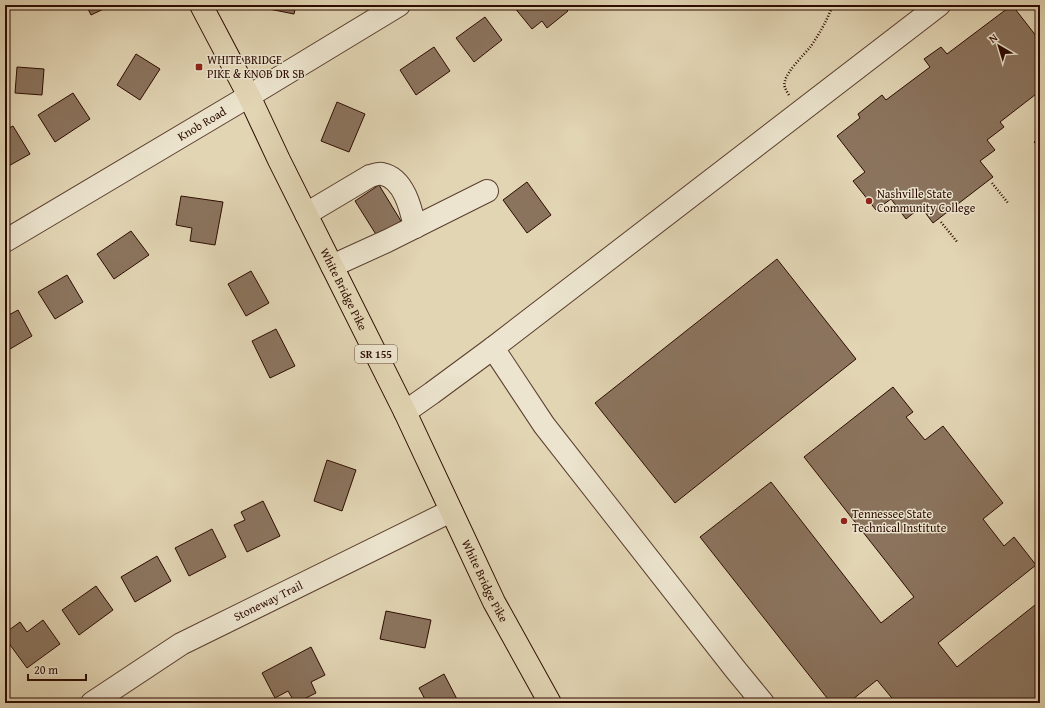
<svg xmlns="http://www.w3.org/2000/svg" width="1045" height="708" font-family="'Gentium Book Plus',serif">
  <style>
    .building { fill: #8b745e; stroke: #2c0b01 }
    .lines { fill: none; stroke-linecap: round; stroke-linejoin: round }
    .minor-casing { stroke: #5a3e2e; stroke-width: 24 }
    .major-casing { stroke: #2c0b01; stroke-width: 24 }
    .path { stroke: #2c0b01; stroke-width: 2.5; stroke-dasharray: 1 2; stroke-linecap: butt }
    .minor { stroke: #ece4ce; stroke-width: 22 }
    .major { stroke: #e2d5b4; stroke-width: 22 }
    .poi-dot { fill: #8f2418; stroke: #ece4ce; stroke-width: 1.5 }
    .labels { text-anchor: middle; stroke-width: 3; stroke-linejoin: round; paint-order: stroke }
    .shield { fill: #ece4ce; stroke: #664c3e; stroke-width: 1 }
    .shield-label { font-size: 11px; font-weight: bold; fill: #2c0b01 }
    .poi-label { font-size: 12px; fill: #2c0b01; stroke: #ece4ce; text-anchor: start }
    .street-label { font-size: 12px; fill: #2c0b01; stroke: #ece4ce }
  </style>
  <rect width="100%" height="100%" fill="#e2d5b4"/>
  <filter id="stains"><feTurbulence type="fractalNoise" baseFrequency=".005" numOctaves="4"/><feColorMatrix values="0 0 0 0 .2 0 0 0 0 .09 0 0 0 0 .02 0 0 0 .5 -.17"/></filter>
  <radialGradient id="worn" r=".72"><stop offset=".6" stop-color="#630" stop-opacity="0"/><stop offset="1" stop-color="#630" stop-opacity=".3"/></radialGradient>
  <!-- building -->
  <g class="building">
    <polygon points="86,5 112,5 91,15"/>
    <polygon points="254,5 296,5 294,14 254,6"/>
    <polygon points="516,5 563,5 568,11 547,28 542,21 532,29 514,7"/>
    <polygon points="1012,5 1040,41 1040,91 1000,122 1004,127 987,140 995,150 980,161 993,177 933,223 921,207 906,219 891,199 876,210 853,181 865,172 837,136 860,118 858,114 882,95 886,100 930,67 924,59 941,47 947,54"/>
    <polygon points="485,17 502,40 474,62 456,38"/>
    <polygon points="434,47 450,71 416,95 400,70"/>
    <polygon points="136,54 160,69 140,100 117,85"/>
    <polygon points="17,67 44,69 42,95 15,93"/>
    <polygon points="73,93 90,119 55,142 38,115"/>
    <polygon points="337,102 365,114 349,152 321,141"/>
    <polygon points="13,126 30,154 5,168 5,130"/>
    <polygon points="1040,137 1040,149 1034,142"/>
    <polygon points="527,182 551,215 527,233 503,200"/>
    <polygon points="379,185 401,221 377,236 355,201"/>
    <polygon points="181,196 223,202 215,245 190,241 192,228 176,225"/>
    <polygon points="131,231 149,255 114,279 97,254"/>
    <polygon points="777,259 856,359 675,503 595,403"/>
    <polygon points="251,271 269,303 246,316 228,284"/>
    <polygon points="67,275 83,302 55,319 38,292"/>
    <polygon points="18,310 32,336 5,352 5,317"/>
    <polygon points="276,329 295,366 270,378 252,341"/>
    <polygon points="893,387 913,412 906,417 925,440 943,426 1003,503 983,519 1004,546 1014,537 1036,565 938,643 957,667 1040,601 1040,703 896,703 877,680 848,703 831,703 700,537 771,482 881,623 914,597 804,457"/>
    <polygon points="327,460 356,470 342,511 314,501"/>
    <polygon points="263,501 280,536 247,552 234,525 245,520 241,512"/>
    <polygon points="212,529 226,557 189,576 175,548"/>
    <polygon points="157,556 171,581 135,602 121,577"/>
    <polygon points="96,586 113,610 79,635 62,610"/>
    <polygon points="386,611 431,620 425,648 380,639"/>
    <polygon points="43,620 60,644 27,668 5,638 5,633 20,622 27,632"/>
    <polygon points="311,647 325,675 311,682 316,693 296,703 295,703 288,691 275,698 262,673"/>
    <polygon points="444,674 459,703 427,703 419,688"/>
  </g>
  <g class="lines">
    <!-- minor casing -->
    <g class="minor-casing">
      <g id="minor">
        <path d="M 306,214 L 370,176 C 374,175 379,173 382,174 C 404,178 411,209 415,227"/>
        <path id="s1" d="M 5,241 L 249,96 L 399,5"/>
        <polyline points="332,266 387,241 487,191"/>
        <polyline points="493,348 544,425 735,669 763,703"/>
        <polyline points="405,412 432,393 493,348 939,5"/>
        <path id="s2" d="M 92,703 L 181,644 L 451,511"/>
      </g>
    </g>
    <!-- major casing -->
    <g class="major-casing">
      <g id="major">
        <path id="s3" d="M 201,5 L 249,96 L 279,160 L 405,412 L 494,602 L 550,703"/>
      </g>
    </g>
    <!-- path -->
    <g class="path">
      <path d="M 789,95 C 786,90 783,86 785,81 C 787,71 804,55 811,46 C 820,33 827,20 833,5"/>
      <polyline points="992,183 1008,203"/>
      <polyline points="941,222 958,243"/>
    </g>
    <!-- minor -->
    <use href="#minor" class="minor"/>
    <!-- major -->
    <use href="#major" class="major"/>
  </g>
  <!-- markers -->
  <g class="poi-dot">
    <rect x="195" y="63" width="8" height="8" rx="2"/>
    <circle cx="869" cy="201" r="4"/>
    <circle cx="844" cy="521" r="4"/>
  </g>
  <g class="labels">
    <!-- shield labels -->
    <rect class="shield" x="355" y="345" width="42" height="18" rx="3"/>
    <g class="shield-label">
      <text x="376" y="358">SR 155</text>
    </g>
    <!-- poi labels -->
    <g class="poi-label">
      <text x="207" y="64">WHITE BRIDGE<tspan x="207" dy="14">PIKE &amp; KNOB DR SB</tspan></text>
      <text x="877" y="198">Nashville State<tspan x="877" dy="14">Community College</tspan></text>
      <text x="852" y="518">Tennessee State<tspan x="852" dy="14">Technical Institute</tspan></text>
    </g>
    <!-- street labels -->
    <g class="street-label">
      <text dy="4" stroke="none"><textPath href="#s1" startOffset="229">Knob Road</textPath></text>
      <text dy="4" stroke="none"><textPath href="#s3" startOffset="318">White Bridge Pike</textPath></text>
      <text dy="4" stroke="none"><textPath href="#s3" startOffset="642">White Bridge Pike</textPath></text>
      <text dy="4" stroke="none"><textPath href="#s2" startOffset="204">Stoneway Trail</textPath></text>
    </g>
  </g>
  <!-- margin -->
  <rect width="1045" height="708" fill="none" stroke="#e2d5b4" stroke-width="20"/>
  <rect x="6" y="6" width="1033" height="696" fill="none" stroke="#2c0b01" stroke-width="2"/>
  <rect x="10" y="10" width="1025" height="688" fill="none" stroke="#2c0b01"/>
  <!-- north arrow -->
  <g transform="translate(999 46) rotate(322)" stroke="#ece4ce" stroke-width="3" paint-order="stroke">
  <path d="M0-3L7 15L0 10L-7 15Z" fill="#2c0b01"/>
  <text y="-6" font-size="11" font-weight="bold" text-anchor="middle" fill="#2c0b01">N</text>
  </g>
  <!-- scale -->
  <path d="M28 674v6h58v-6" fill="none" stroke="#2c0b01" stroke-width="2"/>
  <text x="34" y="674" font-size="12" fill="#2c0b01" stroke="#ece4ce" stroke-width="3" paint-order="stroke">20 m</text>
  <rect width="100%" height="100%" filter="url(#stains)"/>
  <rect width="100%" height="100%" fill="url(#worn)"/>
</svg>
